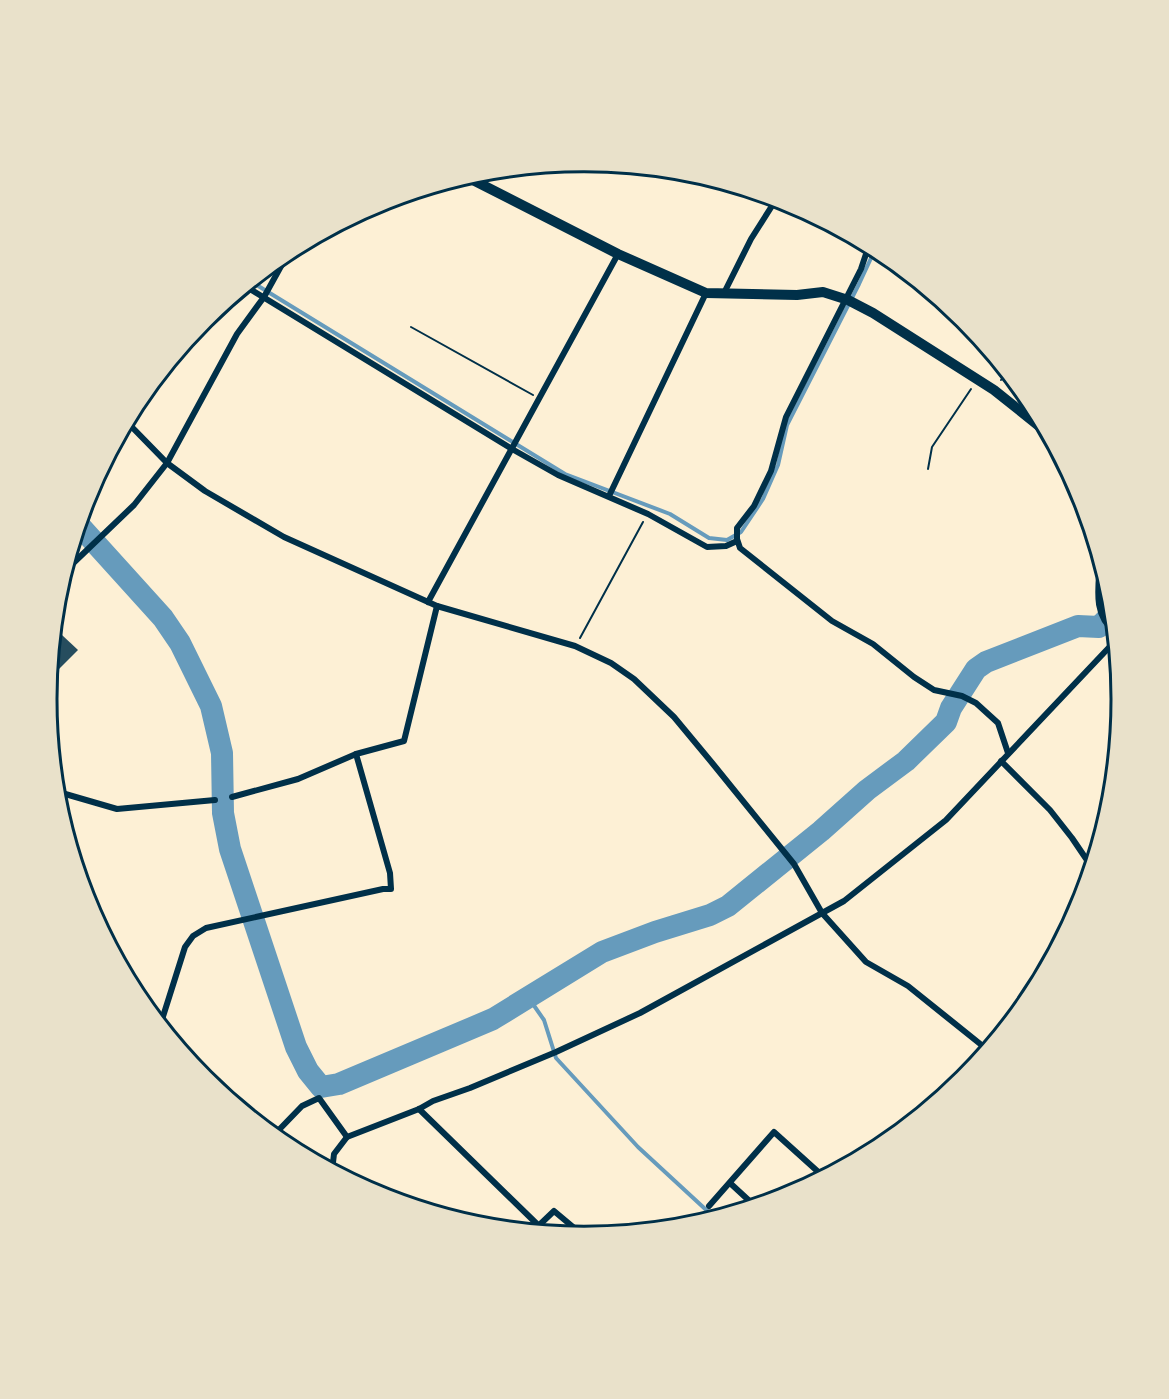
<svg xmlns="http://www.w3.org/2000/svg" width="1169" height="1399" font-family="Lora,serif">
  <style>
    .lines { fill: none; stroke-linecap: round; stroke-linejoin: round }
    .stream { stroke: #669bbc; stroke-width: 4 }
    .river { stroke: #669bbc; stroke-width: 22 }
    .building { fill: #264d5e }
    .path { stroke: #003049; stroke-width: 2 }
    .minor { stroke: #003049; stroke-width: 6 }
    .secondary { stroke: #003049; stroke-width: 10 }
    .rim { fill: none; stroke: #003049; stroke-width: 3 }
  </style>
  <rect width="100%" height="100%" fill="#fdf0d5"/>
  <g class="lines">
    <!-- stream -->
    <g class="stream">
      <polyline points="250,281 565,474 670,514 709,538 727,540 741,532 763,499 778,465 787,425 859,284 872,256 873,247"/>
      <polyline points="528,997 544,1020 556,1058 638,1147 716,1219"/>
    </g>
    <!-- river -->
    <polyline class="river" points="78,524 163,618 180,643 211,706 222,753 223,813 230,849 296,1047 308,1071 321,1087 339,1084 493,1019 602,952 655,932 710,915 728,906 821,831 867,790 906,761 946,722 951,708 976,669 986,662 1078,626 1099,627 1114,611"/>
  </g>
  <!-- building -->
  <polygon class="building" points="62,635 78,650 48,680 52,645"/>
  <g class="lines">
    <!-- path -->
    <g class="path">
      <polyline points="411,327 533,395"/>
      <polyline points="1001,380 1008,371"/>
      <polyline points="928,469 932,447 971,389"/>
      <polyline points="580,638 643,522"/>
    </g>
    <!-- minor -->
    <g class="minor">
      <polyline points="869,245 861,269 786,417 771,471 754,506 737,528 737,539 740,548 832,621 873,644 914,677 934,690 962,696 976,703 998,723 1008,753"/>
      <polyline points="245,286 512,449 558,475 648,514 707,547 726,546 737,541"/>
      <polyline points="724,293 751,239 777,198"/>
      <polyline points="126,421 167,463 205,491 284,537 437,606 575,646 611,663 634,679 674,717 713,764 794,864 822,913 866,962 908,986 989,1051"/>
      <polyline points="609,496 706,293"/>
      <polyline points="64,572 134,505 167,463 237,334 264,297 290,250"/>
      <polyline points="428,602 618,254"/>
      <polyline points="1103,611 1113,601"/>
      <polyline points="1001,761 1050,810 1072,838 1093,869"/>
      <polyline points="55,791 117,809 215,800"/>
      <polyline points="232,797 298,779 356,754 404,741 437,606"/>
      <polyline points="160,1026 185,947 193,936 206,928 383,889 391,889 390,873 356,754"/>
      <polyline points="419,1109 538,1225"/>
      <polyline points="273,1136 302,1106 319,1098 347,1137"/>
      <polyline points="332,1171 334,1154 347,1137 419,1109 433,1101 470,1088 556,1052 640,1013 844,901 946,820 1117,639"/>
      <polyline points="730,1183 756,1207"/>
      <polyline points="709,1206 774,1132 825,1178"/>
      <polyline points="532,1232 554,1211 585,1237"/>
    </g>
    <!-- secondary -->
    <g class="secondary">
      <polyline points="465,176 618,254 706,293 797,295 823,292 848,300 873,313 994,390 1049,434"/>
      <path d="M 1102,562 C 1101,585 1094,614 1116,630"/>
    </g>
  </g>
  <!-- crop -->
  <path d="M0 0H1169V1399H0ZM57 699a527 527 0 1 1 1054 0a527 527 0 1 1-1054 0Z" fill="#e9e1ca" fill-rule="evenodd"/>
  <path class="rim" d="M57 699a527 527 0 1 1 1054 0a527 527 0 1 1-1054 0Z"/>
</svg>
